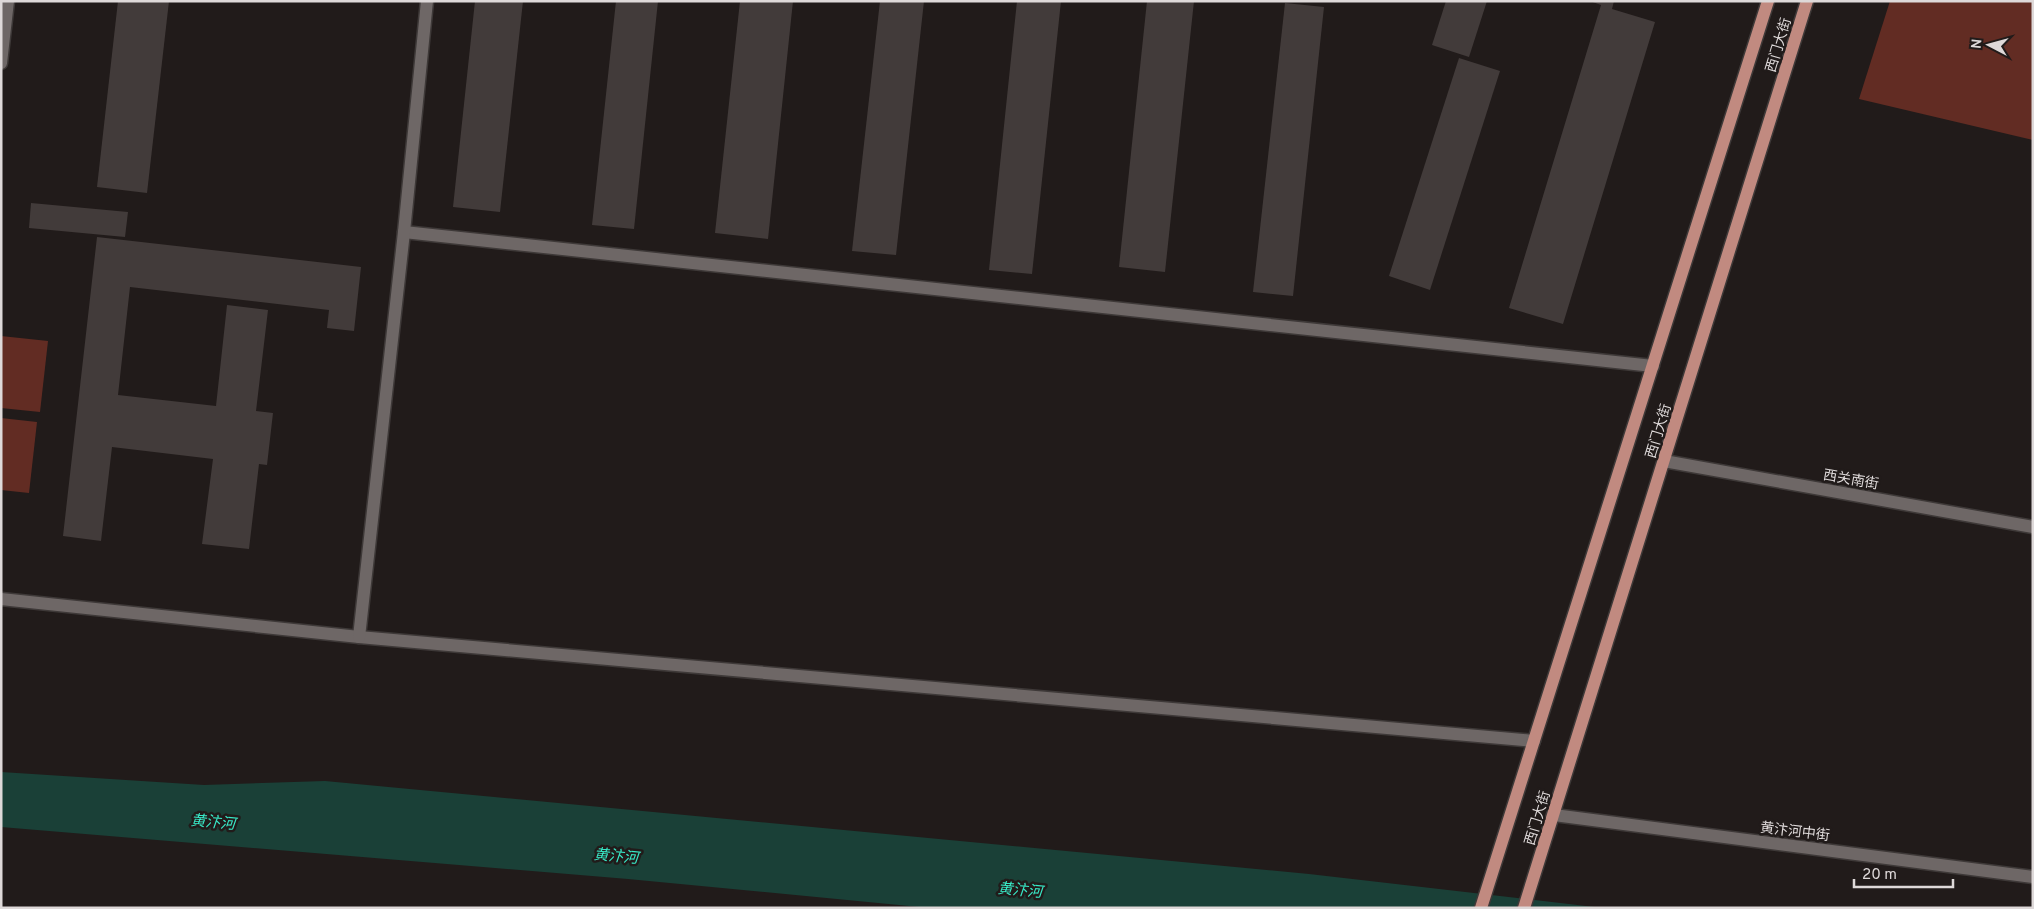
<svg xmlns="http://www.w3.org/2000/svg" width="2034" height="909" font-family="Overpass,'Noto Sans SC',sans-serif">
  <style>
    .green { fill: #622c23 }
    .water { fill: #1a4037 }
    .building { fill: #423b3a }
    .lines { fill: none; stroke-linecap: round; stroke-linejoin: round }
    .lane-casing { stroke: #3e3938; stroke-width: 15 }
    .street-casing { stroke: #3e3938; stroke-width: 15 }
    .primary-casing { stroke: #3e3938; stroke-width: 15 }
    .lane { stroke: #6e6766; stroke-width: 12 }
    .street { stroke: #6e6766; stroke-width: 12 }
    .primary { stroke: #c18a80; stroke-width: 12 }
    .labels { text-anchor: middle; stroke-width: 5; stroke-linejoin: round; paint-order: stroke }
    .street-label { font-size: 14px; fill: #ded9d9; stroke: #211b1a }
    .water-label { font-size: 15px; font-style: italic; fill: #38e9c7; stroke: #211b1a }
  </style>
  <rect width="100%" height="100%" fill="#211b1a"/>
  <!-- green -->
  <g class="green">
    <polygon points="1890,1 2033,1 2033,140 1859,99"/>
    <polygon points="1,336 48,341 40,412 1,408"/>
    <polygon points="1,418 37,422 29,493 1,490"/>
  </g>
  <!-- water -->
  <polygon class="water" points="1,772 204,785 325,781 1309,874 1603,908 930,908 628,879 1,827"/>
  <!-- building -->
  <g class="building">
    <polygon points="118,1 169,1 147,193 97,187"/>
    <polygon points="475,1 523,1 500,212 453,207"/>
    <polygon points="616,1 658,1 634,229 592,225"/>
    <polygon points="740,1 793,1 768,239 715,233"/>
    <polygon points="880,1 924,1 896,255 852,251"/>
    <polygon points="1017,1 1061,1 1032,274 989,270"/>
    <polygon points="1147,1 1194,1 1165,272 1119,267"/>
    <polygon points="1446,1 1487,1 1469,57 1432,45"/>
    <polygon points="1590,1 1614,1 1612,9 1655,22 1563,324 1509,308 1601,5"/>
    <polygon points="1285,3 1324,7 1293,296 1253,292"/>
    <polygon points="1459,58 1500,71 1430,290 1389,276"/>
    <polygon points="31,203 128,212 125,237 29,228"/>
    <polygon points="97,237 361,267 354,331 327,328 329,310 130,287 118,395 216,406 227,305 268,310 256,411 273,413 267,465 259,464 249,549 202,544 213,459 112,447 101,541 63,536"/>
  </g>
  <g class="lines">
    <!-- lane casing -->
    <g class="lane-casing">
      <g id="lane">
        <polyline points="1,63 8,1"/>
        <polyline points="404,232 1653,366"/>
      </g>
    </g>
    <!-- street casing -->
    <g class="street-casing">
      <g id="street">
        <polyline points="1664,461 2033,527"/>
        <polyline points="1,599 359,637 1534,741"/>
        <polyline points="359,637 404,232 427,1"/>
        <polyline points="1554,815 2033,877"/>
      </g>
    </g>
    <!-- primary casing -->
    <g class="primary-casing">
      <g id="primary">
        <polyline points="1481,908 1768,1"/>
        <polyline points="1524,908 1807,1"/>
      </g>
    </g>
    <!-- lane -->
    <use href="#lane" class="lane"/>
    <!-- street -->
    <use href="#street" class="street"/>
    <!-- primary -->
    <use href="#primary" class="primary"/>
  </g>
  <g class="labels">
    <!-- street labels -->
    <g class="street-label">
      <text transform="translate(1778 45) rotate(-73)" y="5">西门大街</text>
      <text transform="translate(1658 431) rotate(-73)" y="5">西门大街</text>
      <text transform="translate(1851 479) rotate(10)" y="5">西关南街</text>
      <text transform="translate(1537 818) rotate(-73)" y="5">西门大街</text>
      <text transform="translate(1795 831) rotate(7)" y="5">黄汴河中街</text>
    </g>
    <!-- water labels -->
    <g class="water-label">
      <text transform="translate(213 822) rotate(5)" y="5">黄汴河</text>
      <text transform="translate(616 856) rotate(5)" y="5">黄汴河</text>
      <text transform="translate(1020 890) rotate(5)" y="5">黄汴河</text>
    </g>
  </g>
  <!-- border -->
  <rect width="2034" height="909" fill="none" stroke="#ded9d9" stroke-width="5"/>
  <!-- north arrow -->
  <g transform="translate(1989 45) rotate(276)" stroke="#211b1a" stroke-width="4" paint-order="stroke">
  <path d="M0-4L9 19L0 12L-9 19Z" fill="#ded9d9"/>
  <text y="-8" font-size="14" font-weight="bold" text-anchor="middle" fill="#ded9d9">N</text>
  </g>
  <!-- scale -->
  <path d="M1854 879v8h99v-8" fill="none" stroke="#ded9d9" stroke-width="2.5"/>
  <text x="1862" y="879" font-size="15" fill="#ded9d9" stroke="#211b1a" stroke-width="4" paint-order="stroke">20 m</text>
</svg>
